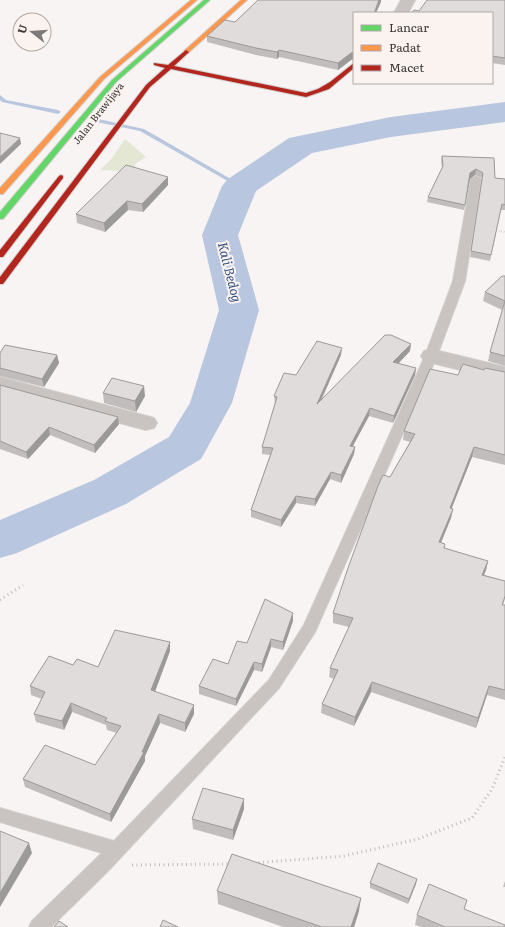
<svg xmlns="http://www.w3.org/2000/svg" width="505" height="927" font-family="Literata,serif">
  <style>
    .green { fill: #e4e7d3 }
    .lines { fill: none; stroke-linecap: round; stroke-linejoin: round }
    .stream { fill: #b8c7df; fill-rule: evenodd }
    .river { fill: #b8c7df; fill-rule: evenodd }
    .lane-casing { stroke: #d1cfce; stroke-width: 2 }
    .street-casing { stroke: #d1cfce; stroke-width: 2 }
    .fast-casing { stroke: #d1cfce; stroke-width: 2 }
    .slow-casing { stroke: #d1cfce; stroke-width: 2 }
    .jam-casing { stroke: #d1cfce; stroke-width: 2 }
    .path-far1 { stroke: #c1bcbb; stroke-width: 2; stroke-dasharray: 0.5 2; stroke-linecap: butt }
    .path { stroke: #c1bcbb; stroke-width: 3; stroke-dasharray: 1 3.5; stroke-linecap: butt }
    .lane { fill: #c9c3c1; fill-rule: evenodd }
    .street { fill: #c9c3c1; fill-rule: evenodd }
    .fast { fill: #63d668; fill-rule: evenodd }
    .slow { fill: #ff974d; fill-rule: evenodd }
    .jam { fill: #b3261e; fill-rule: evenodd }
    .wall { fill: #c0bdbc }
    .shaded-wall { fill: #9c9a99 }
    .building { fill: #dfdcdb; stroke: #9c9a99 }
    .labels { text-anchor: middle; stroke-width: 4; stroke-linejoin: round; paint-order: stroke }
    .far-street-label { font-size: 10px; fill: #3a3736; stroke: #fbf3f0 }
    .water-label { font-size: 13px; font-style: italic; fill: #345281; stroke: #fbf3f0 }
  </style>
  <rect width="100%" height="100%" fill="#f8f4f3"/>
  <!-- green -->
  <polygon class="green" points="125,139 146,157 135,164 136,172 100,170 112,158"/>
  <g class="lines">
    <!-- stream -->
    <g class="stream">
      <polygon points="0,95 6,100 58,110 61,112 58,114 2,102 0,100"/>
      <polygon points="94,118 144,129 243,186 242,187 238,187 140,131 92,121 91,120"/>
    </g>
    <!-- river -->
    <polygon class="river" points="505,102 505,122 391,137 312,153 256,191 238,235 259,310 232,403 201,459 126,504 17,553 0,558 0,520 94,480 169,437 190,403 219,310 202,235 222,186 228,179 289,138 391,117"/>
    <!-- lane casing -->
    <g class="lane-casing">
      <polygon id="lane" points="476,176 481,179 465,281 437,356 315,632 279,688 108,871 51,927 29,927 32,921 102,853 0,822 0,808 114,841 269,680 304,625 425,356 453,281 471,179"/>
    </g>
    <!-- street casing -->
    <g class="street-casing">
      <g id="street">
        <polygon points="401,0 415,0 408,13 394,13"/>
        <polygon points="431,349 505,367 505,381 424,361 421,356 424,351"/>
        <polygon points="0,377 154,418 157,423 154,428 146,430 0,391"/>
      </g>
    </g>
    <!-- fast casing -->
    <g class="fast-casing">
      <polygon id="fast" points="204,0 210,0 116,82 3,219 0,219 0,212 112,80"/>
    </g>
    <!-- slow casing -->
    <g class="slow-casing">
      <g id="slow">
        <polygon points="191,0 197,0 104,79 3,194 0,194 0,188 100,77"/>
        <polygon points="241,0 247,0 188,53 184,53 184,51"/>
      </g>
    </g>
    <!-- jam casing -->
    <g class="jam-casing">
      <g id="jam">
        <polygon points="186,50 189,52 188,53 174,66 306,93 318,89 330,82 354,63 354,68 329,89 306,97 171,69 150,87 3,284 0,284 0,277 146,85 165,68 154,65 154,63 168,65"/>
        <polygon points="61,175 63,176 63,178 3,257 0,257 0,250 59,176"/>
      </g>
    </g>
    <!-- path-far1 -->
    <polyline class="path-far1" points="494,230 505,232"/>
    <!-- path -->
    <g class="path">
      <polyline points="0,600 23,585"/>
      <polyline points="254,863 344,856 418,839 472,818 492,789 505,757"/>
      <polyline points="132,865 231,864"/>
    </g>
    <!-- lane -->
    <use href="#lane" class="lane"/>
    <!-- street -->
    <use href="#street" class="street"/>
    <!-- fast -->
    <use href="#fast" class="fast"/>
    <!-- slow -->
    <use href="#slow" class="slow"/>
    <!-- jam -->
    <use href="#jam" class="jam"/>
  </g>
  <!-- wall -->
  <g class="wall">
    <polygon points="258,0 381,0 381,2 354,13 354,59 351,60 338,70 279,57 277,59 256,55 207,42 207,36 235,22"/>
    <polygon points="505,0 505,65 492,63 492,13 419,11"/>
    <polygon points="442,156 494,158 495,178 505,179 505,210 501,210 490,261 470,257 482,178 475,175 470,179 464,210 427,202 428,197 442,168 441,161"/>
    <polygon points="168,185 143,212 128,210 105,232 77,223 76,214"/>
    <polygon points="505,276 505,366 488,361 490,352 502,310 483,301 485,292"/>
    <polygon points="410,351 398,364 416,368 415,375 393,423 369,416 353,446 355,447 354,454 341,483 330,479 315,506 296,503 281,527 251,517 251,510 270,455 262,454 262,447 275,404 274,396 296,375 341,355 322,399"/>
    <polygon points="0,353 57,355 59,363 44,387 0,376"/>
    <polygon points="484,370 505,372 505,465 472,457 452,508 453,509 451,518 441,543 445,548 488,561 486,570 484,575 505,581 505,599 503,605 505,605 505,700 487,695 476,728 371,692 354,726 321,713 322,704 334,679 329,677 330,668 349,627 333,623 333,613 390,477 410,442 403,440 404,431 458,375"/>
    <polygon points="0,385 119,424 95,453 50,435 28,459 0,449"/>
    <polygon points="103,393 145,396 136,412 104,403"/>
    <polygon points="293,613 293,621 283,650 271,647 262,672 254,670 236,706 199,694 199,686 228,664 247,643"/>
    <polygon points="170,642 170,651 155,692 194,705 194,714 185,732 160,723 145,756 145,761 111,822 25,787 23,779 95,765 117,733 107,730 106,725 72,712 64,730 36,722 34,714 42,699 31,695 30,686 73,665 98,667"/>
    <polygon points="244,799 244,809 233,840 193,829 192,819"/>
    <polygon points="505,881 505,887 503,887"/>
    <polygon points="370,883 416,884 408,904 370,888"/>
    <polygon points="217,891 359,911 354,927 283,927 218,904"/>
    <polygon points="465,910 505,927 421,927 415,925 417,915"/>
  </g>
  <!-- shaded-wall -->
  <g class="shaded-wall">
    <polygon points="379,0 381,0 381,2 376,13 374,13"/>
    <polygon points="279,50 279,57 277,59 277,52"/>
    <polygon points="354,52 354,59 351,60 338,70 338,63 351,53"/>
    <polygon points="20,138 21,144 0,164 0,157"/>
    <polygon points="476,169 475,175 470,179 464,210 470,173"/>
    <polygon points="168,177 168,185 143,212 142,204"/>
    <polygon points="127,201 128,210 105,232 104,223"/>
    <polygon points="411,344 410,351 392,370 393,362"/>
    <polygon points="342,348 341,355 316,411 317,404"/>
    <polygon points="57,355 59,363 44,387 42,379"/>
    <polygon points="416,368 415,375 393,423 394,416"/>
    <polygon points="144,386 145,396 136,412 135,401"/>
    <polygon points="370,408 369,416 349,453 350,446"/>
    <polygon points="118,417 119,424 95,453 94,445"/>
    <polygon points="49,427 50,435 28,459 26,452"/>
    <polygon points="355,447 354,454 341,483 341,475"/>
    <polygon points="474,447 472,457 448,517 450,508"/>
    <polygon points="331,472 330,479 315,506 315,499"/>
    <polygon points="296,496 296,503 281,527 281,520"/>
    <polygon points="453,509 451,518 437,552 439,542"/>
    <polygon points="488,561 486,570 480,585 482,575"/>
    <polygon points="293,613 293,621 283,650 283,642"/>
    <polygon points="271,639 271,647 262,672 262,664"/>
    <polygon points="170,642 170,651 152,699 151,690"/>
    <polygon points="254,662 254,670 236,706 236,699"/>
    <polygon points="372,682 371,692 354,726 355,717"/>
    <polygon points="489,686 487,695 476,728 478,718"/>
    <polygon points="71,703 72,712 64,730 62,721"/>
    <polygon points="194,705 194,714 185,732 185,723"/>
    <polygon points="159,714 160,723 145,756 145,761 111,822 110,814 142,752"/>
    <polygon points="244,799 244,809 233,840 233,830"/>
    <polygon points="29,843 32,853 0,907 0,893"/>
    <polygon points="417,879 416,884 408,904 409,899"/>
    <polygon points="361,898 359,911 354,927 351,927"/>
  </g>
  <!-- building -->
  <g class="building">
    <polygon points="258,0 379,0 374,13 354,13 354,52 351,53 338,63 279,50 277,52 256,48 207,36 225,20 235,22"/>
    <polygon points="427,0 505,0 505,58 492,56 492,13 411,13 414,10 419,11"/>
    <polygon points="0,133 20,138 0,157"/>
    <polygon points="442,156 494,158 495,178 505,179 505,205 502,204 491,255 471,251 483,173 476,169 470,173 465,205 428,197 443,166"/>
    <polygon points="126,165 168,177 142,204 127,201 104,223 76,214"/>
    <polygon points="502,276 505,276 505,356 490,352 505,301 485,292"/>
    <polygon points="385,335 391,335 411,344 393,362 416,368 394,416 370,408 350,446 355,447 341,475 331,472 315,499 296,496 281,520 251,510 273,448 262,447 277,397 274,396 284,373 296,375 317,341 342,348 317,404"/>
    <polygon points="5,345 57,355 42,379 0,368 0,353"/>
    <polygon points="463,364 484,370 485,368 505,372 505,455 474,447 450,508 453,509 439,542 445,544 444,548 488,561 482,575 505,581 505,596 502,605 505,605 505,690 489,686 478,718 372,682 355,717 322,704 338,670 330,668 353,618 333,613 348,568 378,486 383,475 390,477 415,434 404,431 430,369 458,375"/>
    <polygon points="112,378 144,386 135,401 103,393"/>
    <polygon points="0,385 118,417 94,445 49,427 26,452 0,441"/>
    <polygon points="265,599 293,613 283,642 271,639 262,664 254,662 236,699 199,686 213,659 228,664 237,641 247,643"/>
    <polygon points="115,630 170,642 151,690 194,705 185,723 159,714 142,752 144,752 110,814 23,779 45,745 95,765 121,726 105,721 107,718 71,703 62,721 34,714 45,692 30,686 49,656 73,665 77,659 98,667"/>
    <polygon points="203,788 244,799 233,830 192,819"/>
    <polygon points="0,831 29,843 0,893"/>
    <polygon points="232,854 361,898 351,927 322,927 217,891"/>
    <polygon points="378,863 417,879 409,899 370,883"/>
    <polygon points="429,884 467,900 464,909 505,925 505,927 445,927 417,915"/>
    <polygon points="163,920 178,927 160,927"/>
    <polygon points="59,921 68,927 54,927"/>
  </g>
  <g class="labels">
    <!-- far-street labels -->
    <g class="far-street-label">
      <text transform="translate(98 113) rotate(-52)" y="4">Jalan Brawijaya</text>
    </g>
    <!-- water labels -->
    <g class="water-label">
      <text transform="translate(230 272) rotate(76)" y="5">Kali Bedog</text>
    </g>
  </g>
  <!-- legend -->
  <rect x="353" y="12" width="140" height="72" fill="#fbf3f0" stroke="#aea8a6"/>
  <rect x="361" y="25" width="20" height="6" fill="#63d668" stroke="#aea8a6"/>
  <text x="389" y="32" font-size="12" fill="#3a3736">Lancar</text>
  <rect x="361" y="45" width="20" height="6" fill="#ff974d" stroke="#aea8a6"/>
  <text x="389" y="52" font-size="12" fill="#3a3736">Padat</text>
  <rect x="361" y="65" width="20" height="6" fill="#b3261e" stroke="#aea8a6"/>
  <text x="389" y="72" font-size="12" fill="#3a3736">Macet</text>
  <!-- north arrow -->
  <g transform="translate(32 32) rotate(287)"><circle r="19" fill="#fbf3f0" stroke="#aea8a6"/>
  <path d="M0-3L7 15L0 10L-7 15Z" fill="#7c7978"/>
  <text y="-6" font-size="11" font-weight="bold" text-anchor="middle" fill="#3a3736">U</text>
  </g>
</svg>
